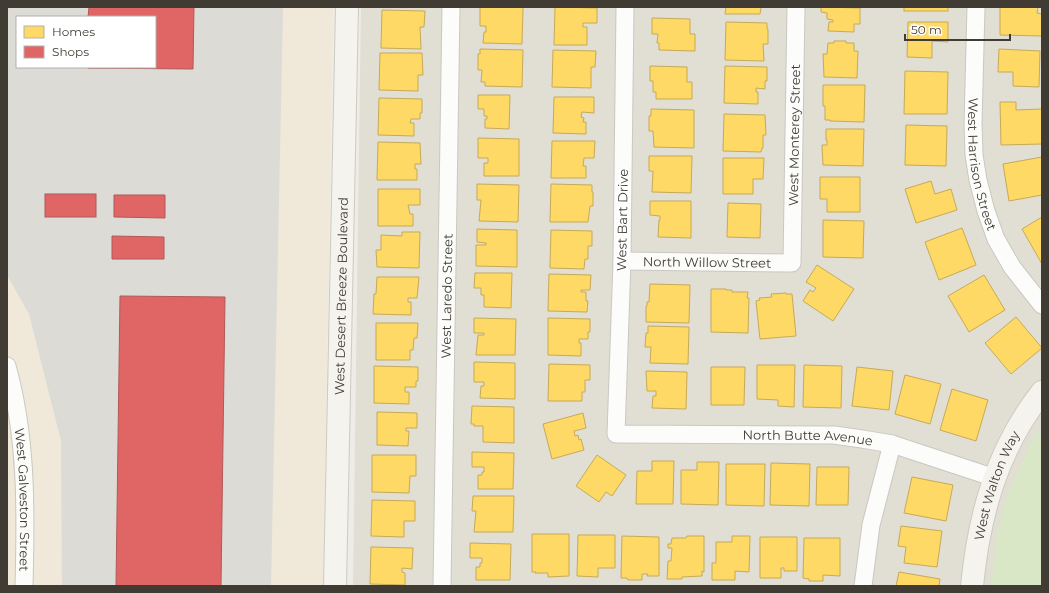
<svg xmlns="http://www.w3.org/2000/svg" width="1049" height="593" font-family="Montserrat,sans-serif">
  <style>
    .residential { fill: #e1ded3 }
    .commercial { fill: #f0e8d9; fill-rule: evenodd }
    .green { fill: #d9e7c7 }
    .parking { fill: #dcdbd6; fill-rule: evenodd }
    .homes { fill: #ffd966; stroke: #c6aa57 }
    .shops { fill: #e06666; stroke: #b05957 }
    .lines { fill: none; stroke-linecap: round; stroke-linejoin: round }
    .street-casing { stroke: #c9c8c2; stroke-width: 19 }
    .secondary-casing { stroke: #cdcabf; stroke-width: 24 }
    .street { stroke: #fcfcfb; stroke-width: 17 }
    .secondary { stroke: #f5f3ed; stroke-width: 22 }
    .labels { text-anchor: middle; stroke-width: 4; stroke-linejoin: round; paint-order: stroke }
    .street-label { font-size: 13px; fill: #413c33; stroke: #fff }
  </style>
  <rect width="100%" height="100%" fill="#edece6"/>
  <!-- residential -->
  <polygon class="residential" points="361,7 1042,7 1042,586 353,586"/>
  <!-- commercial -->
  <path class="commercial" d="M 7,7 L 333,7 L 323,586 L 7,586 ZM 17,17 L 155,17 L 155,67 L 17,67 Z"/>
  <!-- green -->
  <polygon class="green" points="1037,430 1042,441 1042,586 991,586 996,538 1009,490"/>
  <!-- parking -->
  <path class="parking" d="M 7,7 L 283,7 L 271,586 L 62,586 L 61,441 L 29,314 L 7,275 ZM 17,17 L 155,17 L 155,67 L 17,67 Z"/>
  <!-- homes -->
  <g class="homes">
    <polygon points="480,7 523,7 522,44 483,43 484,32 486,32 486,26 480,26"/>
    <polygon points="555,7 597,8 597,23 583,23 583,27 587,27 587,45 554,45"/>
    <polygon points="726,7 762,7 761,8 760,14 725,14"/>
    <polygon points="821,7 860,8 860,24 854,24 854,32 828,31 829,22 833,22 833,20 827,19 827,13 821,12"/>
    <rect x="904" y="7" width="44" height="4"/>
    <polygon points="1000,7 1038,7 1037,13 1042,14 1042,36 1000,35"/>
    <polygon points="382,10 425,11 424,27 420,27 421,49 381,48"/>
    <polygon points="652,18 690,19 690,34 695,34 695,51 659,50 659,43 657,43 658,34 652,34"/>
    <polygon points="726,22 767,23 767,29 768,29 768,44 763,44 764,61 725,60"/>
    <polygon points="908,22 948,22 948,42 932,41 932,58 907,57"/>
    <polygon points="834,41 846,41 846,43 854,43 854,51 858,51 857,78 824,77 823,54 827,54 828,43 834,43"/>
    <polygon points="480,49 523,50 522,87 485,86 485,82 481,82 482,70 478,70 478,54 480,54"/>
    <polygon points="999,49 1040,51 1039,87 1013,86 1013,72 998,72"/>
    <polygon points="553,50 596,51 595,67 591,67 591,88 552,87"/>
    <polygon points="380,53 422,53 423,75 418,75 418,91 379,90"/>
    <polygon points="650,66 687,67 687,82 692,82 692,99 656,99 656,92 653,92 653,81 650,81"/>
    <polygon points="725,66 767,67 767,81 765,81 765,89 756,88 756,92 758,92 758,104 724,103"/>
    <polygon points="905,71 948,72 947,114 904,114"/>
    <polygon points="823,85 865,85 864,122 830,121 830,120 825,120 825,106 823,106"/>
    <polygon points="478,95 510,95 509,129 485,128 485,119 487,119 487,116 484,116 484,109 478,109"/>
    <polygon points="554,97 594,97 594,113 582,112 581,117 584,118 583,122 586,122 586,134 553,133"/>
    <polygon points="379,98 422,99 422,113 420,113 420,119 411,119 410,123 414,123 414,136 378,135"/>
    <polygon points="1000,102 1016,102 1016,110 1042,109 1042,144 1001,145"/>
    <polygon points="651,109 694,110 694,148 654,147 653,131 649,131 649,116 651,116"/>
    <polygon points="724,114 765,115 766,135 763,135 763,148 762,148 761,152 723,151"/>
    <polygon points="906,125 947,126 946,166 905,165"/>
    <polygon points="826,129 864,129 863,166 823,165 822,145 827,145 827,140 826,140"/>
    <polygon points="478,138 519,139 519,176 484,176 484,163 488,163 488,158 478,158"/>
    <polygon points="552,141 595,141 594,158 584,158 583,166 586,166 586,178 551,178"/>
    <polygon points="378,142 420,143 421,164 415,164 415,169 417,169 417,180 377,180"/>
    <polygon points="649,156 692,156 691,193 652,192 653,171 649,171"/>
    <polygon points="1042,157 1042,195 1009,201 1003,164"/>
    <polygon points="723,158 764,158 763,179 753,179 753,194 723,194"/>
    <polygon points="820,177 860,177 860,212 827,212 827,199 820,199"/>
    <polygon points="931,181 935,194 951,189 957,210 916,223 905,189"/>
    <polygon points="477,184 519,185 518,222 479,221 481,200 477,200"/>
    <polygon points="551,184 592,185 592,192 593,192 593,206 590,206 588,222 550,222"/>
    <polygon points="378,189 420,189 420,205 408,205 410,214 413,214 413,226 378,226"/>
    <polygon points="650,201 691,201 691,238 658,237 659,220 660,220 660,216 650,215"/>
    <polygon points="728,203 761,204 760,238 727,237"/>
    <polygon points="1042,217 1042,264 1022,229"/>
    <polygon points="823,220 864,221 863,258 823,257"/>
    <polygon points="962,228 976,265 939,280 925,242"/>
    <polygon points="477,229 517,230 517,267 476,266 476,245 486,245 486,243 477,242"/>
    <polygon points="551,230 592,231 592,246 588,246 588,259 585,259 584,269 550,268"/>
    <polygon points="402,232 420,232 419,268 377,267 376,250 381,250 381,235 402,236"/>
    <polygon points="817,265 854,289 833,321 803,301 810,290 813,292 816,288 806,282"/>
    <polygon points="475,273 512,273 511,308 484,307 484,295 481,295 481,288 474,288"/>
    <polygon points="549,274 591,275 590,290 581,290 581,292 586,292 586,301 588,301 587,312 548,311"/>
    <polygon points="984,275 1005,310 969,332 948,296"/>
    <polygon points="377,277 419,277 417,298 408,298 408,302 411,302 411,315 373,314 374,294 376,294"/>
    <polygon points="650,284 690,285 689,323 646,322 646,306 647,306 647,302 649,302"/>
    <polygon points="711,289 726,289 726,290 732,290 732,292 748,292 747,298 749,298 748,333 711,332"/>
    <polygon points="786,293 786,294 792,294 796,336 760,339 756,301 760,300 759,298 772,297 771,294"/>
    <polygon points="1016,317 1042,348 1011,374 985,343"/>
    <polygon points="474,318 516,319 515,355 476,355 478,335 484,335 484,333 474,333"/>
    <polygon points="548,318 590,319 590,332 588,332 588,339 579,339 579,343 581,343 581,356 548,355"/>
    <polygon points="376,323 418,323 417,338 414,338 413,350 410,350 410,360 376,360"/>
    <polygon points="648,326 689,327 688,364 650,363 651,347 645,347 646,333 648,333"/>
    <polygon points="474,362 515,363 515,399 480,398 481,386 484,386 484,382 474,382"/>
    <polygon points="549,364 590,365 590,380 585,380 585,392 582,392 582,401 548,401"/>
    <polygon points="757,365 795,365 794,407 778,406 778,400 757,399"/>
    <polygon points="804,365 842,366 841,408 803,407"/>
    <polygon points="374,366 418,367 418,381 416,381 416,387 405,387 405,392 409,392 409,404 374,403"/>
    <polygon points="711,367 745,367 744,405 711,405"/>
    <polygon points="857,367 893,371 889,410 852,406"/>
    <polygon points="646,371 687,372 686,409 652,408 653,396 656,396 656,391 647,391"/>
    <polygon points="905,375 941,384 930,424 895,414"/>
    <polygon points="952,389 988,400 976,441 940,430"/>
    <polygon points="472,406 514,407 514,443 483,442 483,426 474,426 474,424 471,424"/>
    <polygon points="377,412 417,413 417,428 406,428 406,431 409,431 408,446 377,445"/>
    <polygon points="583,413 586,428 574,431 575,436 578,435 579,440 581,439 584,450 552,459 543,424"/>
    <polygon points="472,452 514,453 513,489 478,489 478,475 482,475 482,472 484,472 484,467 472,467"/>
    <polygon points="372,455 416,455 416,476 410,476 409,493 372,492"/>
    <polygon points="597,455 626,475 612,496 606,492 599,502 576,486"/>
    <polygon points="652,461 674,461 673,504 636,504 637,471 652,471"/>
    <polygon points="697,462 719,462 718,505 681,504 681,470 697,470"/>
    <polygon points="771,463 810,464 809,506 770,505"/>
    <polygon points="726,464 765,464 764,506 726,505"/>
    <polygon points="817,467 849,467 848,505 816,505"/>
    <polygon points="912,477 953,485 946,521 904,513"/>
    <polygon points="473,496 514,496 513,532 474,532 476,511 472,511"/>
    <polygon points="372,500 415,501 415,521 404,521 404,537 371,536"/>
    <polygon points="901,526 942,531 937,567 904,563 906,547 898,546"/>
    <polygon points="532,534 569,534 569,576 548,577 548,573 535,573 536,572 532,572"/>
    <polygon points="578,535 615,535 615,568 598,568 598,577 577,576"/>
    <polygon points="622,536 659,537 659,576 647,576 648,574 642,574 642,580 628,580 627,578 621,578"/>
    <polygon points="687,536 704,536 704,572 702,571 702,576 682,577 682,579 667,579 668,561 671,561 672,548 668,548 668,544 671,544 672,538 686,538"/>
    <polygon points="732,536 750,536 749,572 735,571 735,580 712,580 712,563 716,563 716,542 732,542"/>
    <polygon points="760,537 797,537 797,571 784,571 784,568 781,568 781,578 760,578"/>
    <polygon points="804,538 840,538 840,576 823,575 823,581 809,581 809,579 803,578"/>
    <polygon points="470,543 511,544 510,580 476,580 476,567 480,567 480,563 482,563 482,558 470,558"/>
    <polygon points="371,547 413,548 412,569 402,568 402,572 405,573 405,585 370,584"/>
    <polygon points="899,572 940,579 939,586 896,586"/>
  </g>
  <!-- shops -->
  <g class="shops">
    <polygon points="89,7 194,7 193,69 88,68 155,67 155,17 88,17"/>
    <rect x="45" y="194" width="51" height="23"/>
    <polygon points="114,195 165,195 165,218 114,217"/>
    <polygon points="112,236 164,237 164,259 112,259"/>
    <polygon points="120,296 225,297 221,586 116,586"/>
  </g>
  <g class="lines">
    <!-- street casing -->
    <g class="street-casing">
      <g id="street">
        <path id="s1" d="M 625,7 L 622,261 L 616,434 L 834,435 L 862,439 L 892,444 L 995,478"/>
        <path id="s2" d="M 976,7 L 973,124 L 974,155 L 978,180 L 986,211 L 996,239 L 1012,267 L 1042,305"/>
        <path id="s3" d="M 622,261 L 792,263 L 796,7"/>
        <path id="s4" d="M 7,366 C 27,437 26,512 24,586"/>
        <path id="s5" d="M 442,586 L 451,7"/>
        <polyline points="863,586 871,525 892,444"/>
      </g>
    </g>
    <!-- secondary casing -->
    <g class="secondary-casing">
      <g id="secondary">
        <path id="s6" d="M 335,586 L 347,7"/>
        <path id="s7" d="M 972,586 C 979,515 997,449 1042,392"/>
      </g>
    </g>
    <!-- street -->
    <use href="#street" class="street"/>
    <!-- secondary -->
    <use href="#secondary" class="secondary"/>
  </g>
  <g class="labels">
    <!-- street labels -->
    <g class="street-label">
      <text dy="5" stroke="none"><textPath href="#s3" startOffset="298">West Monterey Street</textPath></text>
      <text dy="5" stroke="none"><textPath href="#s2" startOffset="158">West Harrison Street</textPath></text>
      <text transform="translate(622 220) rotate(-89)" y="5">West Bart Drive</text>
      <text dy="5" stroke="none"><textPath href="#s3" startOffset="85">North Willow Street</textPath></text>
      <text dy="5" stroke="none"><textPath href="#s5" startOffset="290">West Laredo Street</textPath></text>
      <text dy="5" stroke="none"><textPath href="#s6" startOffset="290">West Desert Breeze Boulevard</textPath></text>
      <text dy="5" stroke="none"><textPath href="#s1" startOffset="619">North Butte Avenue</textPath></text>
      <text dy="5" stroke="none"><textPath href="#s7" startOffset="104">West Walton Way</textPath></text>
      <text dy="5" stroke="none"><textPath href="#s4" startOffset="135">West Galveston Street</textPath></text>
    </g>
  </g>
  <!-- border -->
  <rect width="1049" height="593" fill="none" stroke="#413c33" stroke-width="16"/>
  <!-- legend -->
  <rect x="16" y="16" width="140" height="52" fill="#ffffff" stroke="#b3b1ad"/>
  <rect x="24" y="26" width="20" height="12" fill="#ffd966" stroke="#b3b1ad"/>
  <text x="52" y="36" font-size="12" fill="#413c33">Homes</text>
  <rect x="24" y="46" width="20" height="12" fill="#e06666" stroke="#b3b1ad"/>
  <text x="52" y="56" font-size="12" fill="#413c33">Shops</text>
  <!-- scale -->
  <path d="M905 34v6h105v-6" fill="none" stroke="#413c33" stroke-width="2"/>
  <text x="911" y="34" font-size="12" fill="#413c33" stroke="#ffffff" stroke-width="3" paint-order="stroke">50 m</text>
</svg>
